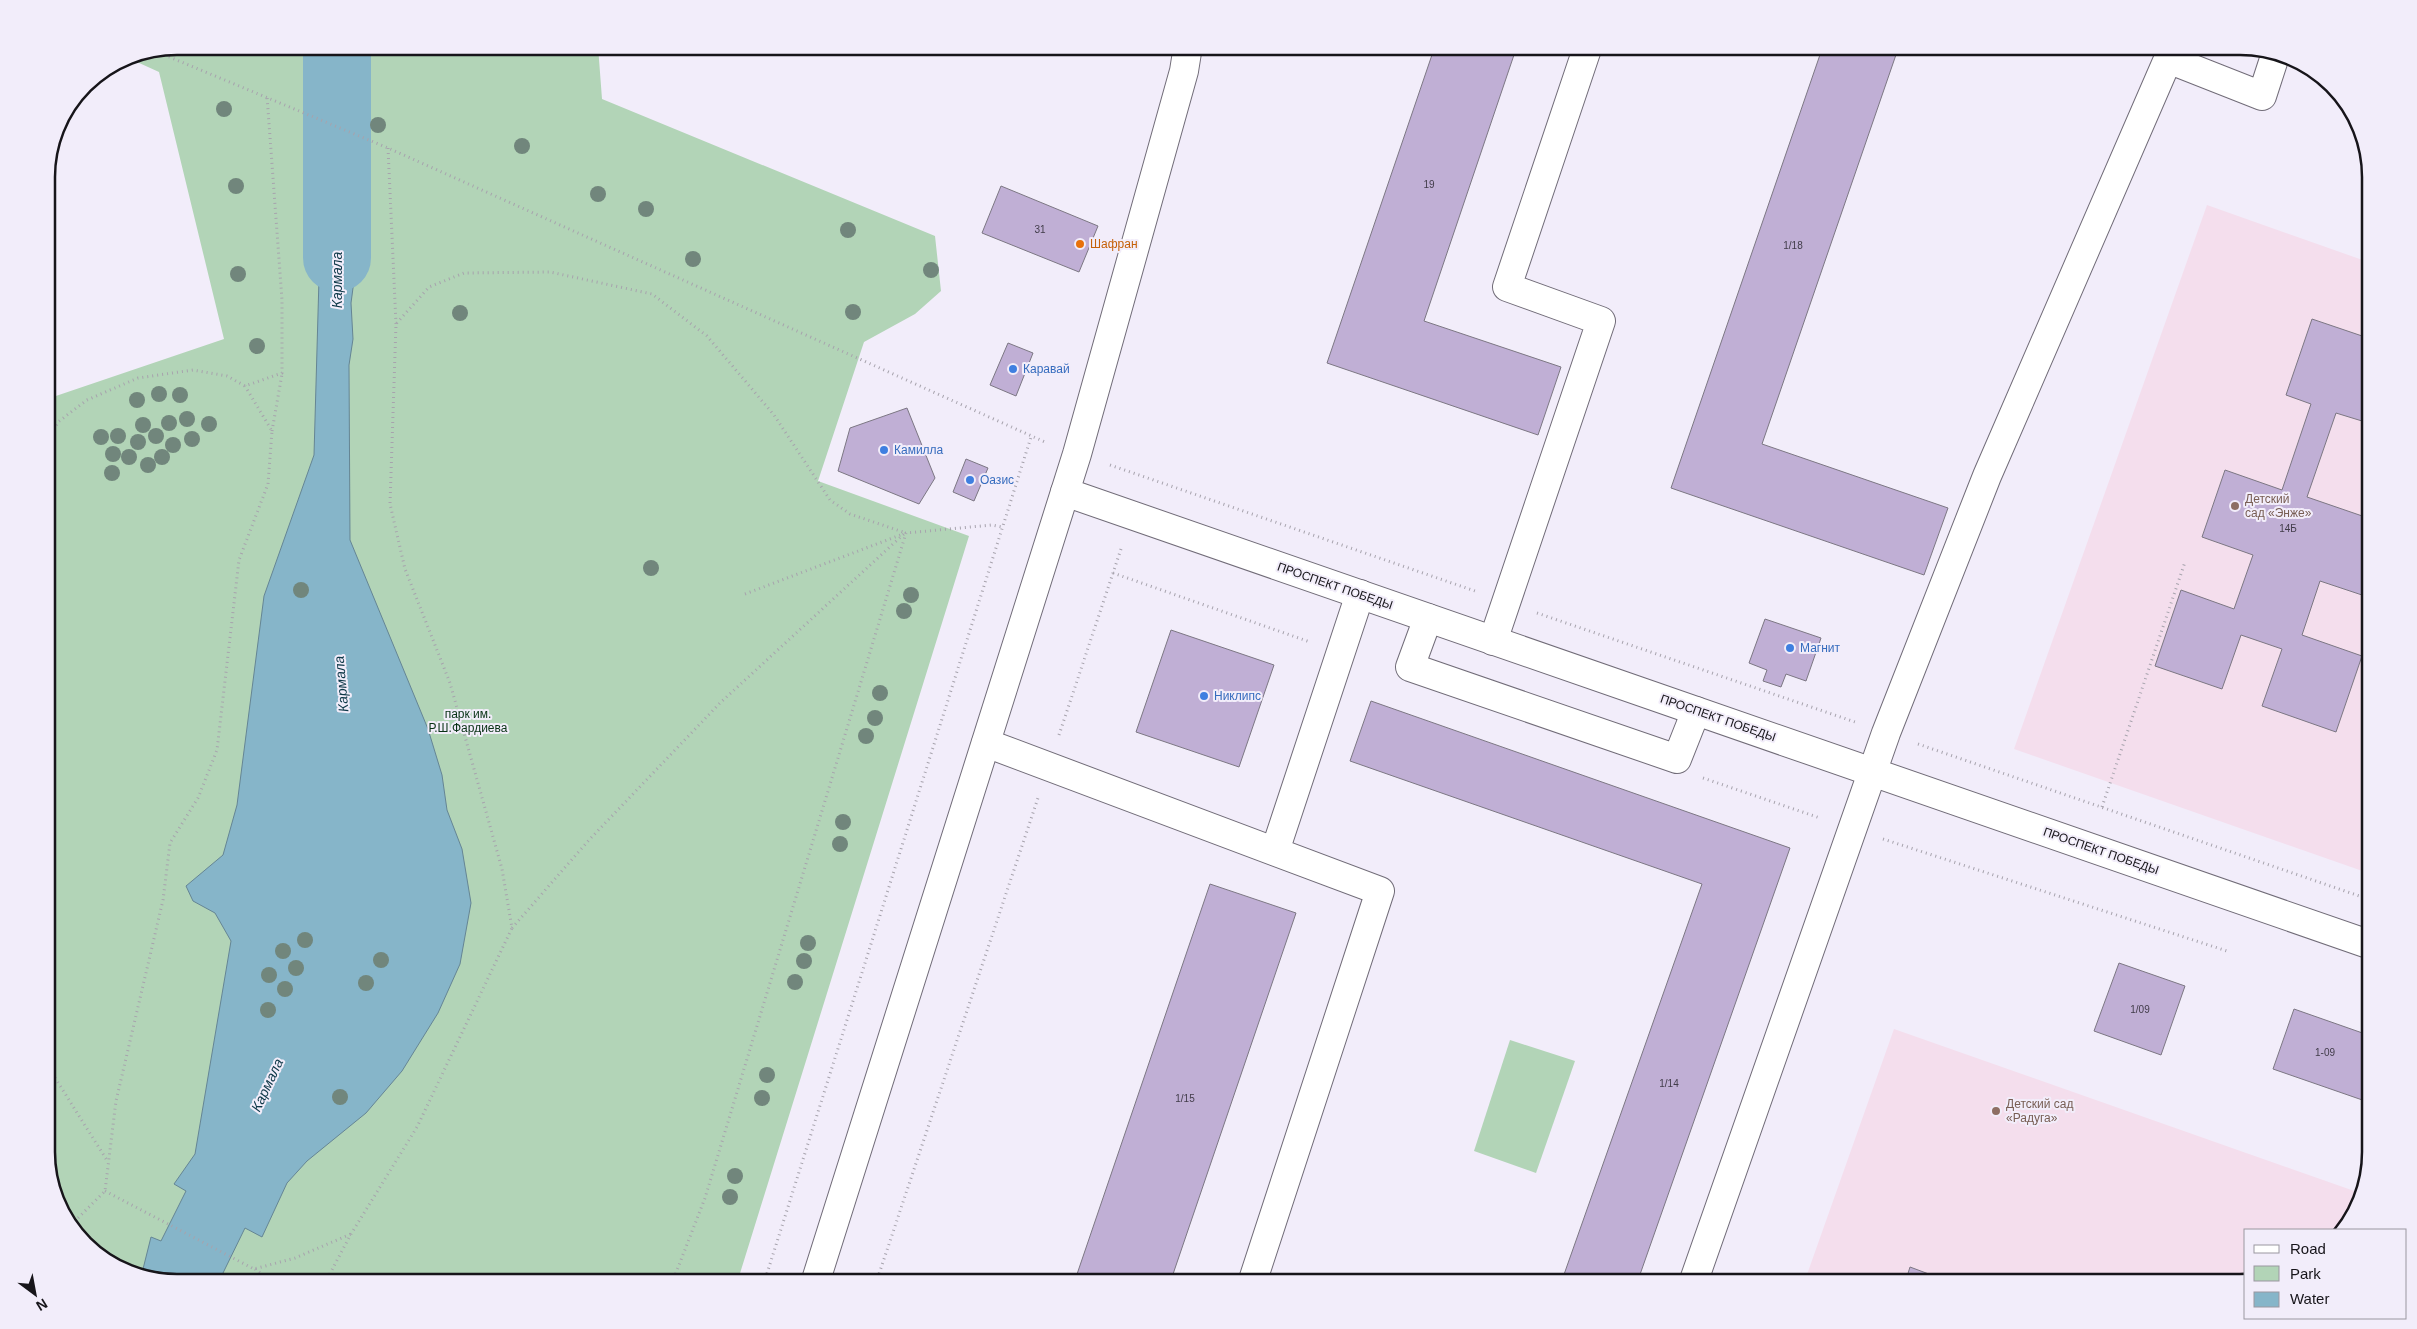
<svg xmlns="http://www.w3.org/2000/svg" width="2417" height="1329" font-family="Arial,sans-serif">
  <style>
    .education { fill: #f4deed }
    .green { fill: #b2d4b7 }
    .water { fill: #86b5c9; stroke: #658594 }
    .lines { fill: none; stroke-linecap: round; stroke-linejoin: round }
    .river { stroke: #86b5c9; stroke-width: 68 }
    .building { fill: #c0afd5; stroke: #7c7783 }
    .minor-casing { stroke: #716c78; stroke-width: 30 }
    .path { stroke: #a7a3ad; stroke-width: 3; stroke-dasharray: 1 4; stroke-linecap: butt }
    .minor { stroke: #fff; stroke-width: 28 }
    .tree { fill: #71867c }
    .food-dot { fill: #e8710a; stroke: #f2edfa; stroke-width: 2 }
    .shop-dot { fill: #3f7fe0; stroke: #f2edfa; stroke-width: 2 }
    .education-dot { fill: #8d6e63; stroke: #f2edfa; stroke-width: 2 }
    .labels { text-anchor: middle; stroke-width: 4; stroke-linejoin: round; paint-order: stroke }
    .number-label { font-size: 10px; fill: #413c49 }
    .food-label { font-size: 12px; fill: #c56008; stroke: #f2edfa; text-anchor: start }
    .shop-label { font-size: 12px; fill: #366cbe; stroke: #f2edfa; text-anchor: start }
    .education-label { font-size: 12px; fill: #785e54; stroke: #f2edfa; text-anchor: start }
    .street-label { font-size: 12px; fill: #17151a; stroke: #f2edfa }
    .park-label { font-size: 12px; fill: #083215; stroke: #f2edfa }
    .water-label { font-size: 14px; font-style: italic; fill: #0e3848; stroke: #f2edfa }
    .rim { fill: none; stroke: #17151a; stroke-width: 2.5 }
  </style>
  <rect width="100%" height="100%" fill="#f2edfa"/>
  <!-- education -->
  <g class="education">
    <polygon points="2207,205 2371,263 2371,874 2014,749"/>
    <polygon points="1894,1029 2360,1193 2353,1217 2340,1230 2246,1230 2246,1281 2240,1283 1804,1283"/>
  </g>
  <!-- green -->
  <g class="green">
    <polygon points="177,46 598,46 602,99 935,236 941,291 915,314 864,342 818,481 969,536 737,1283 177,1283 112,1265 64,1218 47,1160 47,399 224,339 159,72 126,57"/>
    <polygon points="1510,1040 1575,1061 1536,1173 1474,1151"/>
  </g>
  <!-- water -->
  <polygon class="water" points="323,46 344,46 345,130 331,147 326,157 337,165 347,180 350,246 355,273 351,303 353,339 349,365 350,540 428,729 442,775 447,810 462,849 471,903 460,964 438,1013 402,1071 366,1113 307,1161 287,1183 262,1237 245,1228 223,1273 230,1277 226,1283 177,1283 142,1273 151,1237 161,1241 186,1191 174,1184 195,1154 231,941 215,913 193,901 186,886 223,855 237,805 264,596 314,455 321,208 319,125"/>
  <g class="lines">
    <!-- river -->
    <polyline class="river" points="337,46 337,258"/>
  </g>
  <!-- building -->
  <g class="building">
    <polygon points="1435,46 1517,46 1424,321 1561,367 1538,435 1327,363"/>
    <polygon points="1823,46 1899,46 1762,444 1948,508 1924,575 1671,488"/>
    <polygon points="1001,186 1098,226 1079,272 982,233"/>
    <polygon points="2312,319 2371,339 2371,395 2362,421 2336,413 2307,497 2371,519 2371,598 2320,581 2302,635 2362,656 2336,732 2262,706 2282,649 2241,635 2222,689 2155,666 2181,590 2234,609 2253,555 2202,537 2225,470 2282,490 2311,404 2286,395"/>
    <polygon points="1008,343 1033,353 1016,396 990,385"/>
    <polygon points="907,408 935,478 919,504 838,471 850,428"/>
    <polygon points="966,459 988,468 974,501 953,492"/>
    <polygon points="1765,619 1821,638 1806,681 1786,674 1781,687 1763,681 1767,670 1749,663"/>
    <polygon points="1171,630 1274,665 1239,767 1136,732"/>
    <polygon points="1371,701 1790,848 1637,1283 1561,1283 1702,884 1350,761"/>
    <polygon points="1210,884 1296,913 1170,1283 1074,1283"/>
    <polygon points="2119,963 2185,986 2161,1055 2094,1031"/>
    <polygon points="2294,1009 2371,1036 2371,1103 2273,1069"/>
    <polygon points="1910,1267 1953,1283 1905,1283"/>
  </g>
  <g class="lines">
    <!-- minor casing -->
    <g class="minor-casing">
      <g id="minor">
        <polyline points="1065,492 2371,945"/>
        <polyline points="1428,618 1410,667 1677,759 1696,711"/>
        <polyline points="1493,641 1601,321 1507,287 1588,46"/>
        <polyline points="986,743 1380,891 1252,1283"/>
        <polyline points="1275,851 1360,594"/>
        <polyline points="815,1283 1077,454 1184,71 1188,46"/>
        <polyline points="1693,1283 1886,733 1987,476 2168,59 2262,96 2275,56"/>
      </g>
    </g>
    <!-- path -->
    <g class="path">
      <polyline points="155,51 388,148 1045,442"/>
      <polyline points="388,148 396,324"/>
      <polyline points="272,431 282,374"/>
      <polyline points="47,443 58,422 87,400 138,378 193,370 227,376 245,386 282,373 282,300 267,96"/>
      <polyline points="1110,465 1475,591"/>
      <polyline points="1113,573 1310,642"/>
      <polyline points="745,594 903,534"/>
      <polyline points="1537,613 1855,722"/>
      <polyline points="1059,735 1122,546"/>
      <polyline points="1918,744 2371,900"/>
      <polyline points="1703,778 1820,818"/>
      <polyline points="2102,807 2185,562"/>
      <polyline points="1883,839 2227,951"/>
      <polyline points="512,928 589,840 720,703 905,533"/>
      <polyline points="47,1065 108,1162"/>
      <polyline points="105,1191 254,1269 295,1258 351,1234"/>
      <polyline points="71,1225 105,1191 116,1101 163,900 170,843 198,798 217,750 239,560 268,484 272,431 245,386"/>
      <polyline points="255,1269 275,1283"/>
      <polyline points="325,1283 351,1234 417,1127 512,928 502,869 450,683 405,569 390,504 396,324 429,287 464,273 550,272 652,294 707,336 774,415 830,500 850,514 906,533"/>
      <polyline points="672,1283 705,1198 906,533 992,525 1002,527"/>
      <polyline points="764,1283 1031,437"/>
      <polyline points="876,1283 1038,798"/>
    </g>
    <!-- minor -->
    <use href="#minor" class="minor"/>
  </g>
  <!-- trees -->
  <g class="tree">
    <circle cx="224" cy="109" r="8"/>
    <circle cx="378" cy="125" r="8"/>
    <circle cx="522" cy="146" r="8"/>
    <circle cx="236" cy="186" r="8"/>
    <circle cx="598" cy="194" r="8"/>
    <circle cx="646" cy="209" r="8"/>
    <circle cx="848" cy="230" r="8"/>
    <circle cx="693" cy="259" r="8"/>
    <circle cx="931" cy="270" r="8"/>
    <circle cx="238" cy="274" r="8"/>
    <circle cx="853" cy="312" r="8"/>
    <circle cx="460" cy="313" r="8"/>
    <circle cx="257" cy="346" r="8"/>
    <circle cx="159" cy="394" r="8"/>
    <circle cx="180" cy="395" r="8"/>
    <circle cx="137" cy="400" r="8"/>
    <circle cx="187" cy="419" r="8"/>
    <circle cx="169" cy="423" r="8"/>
    <circle cx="209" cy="424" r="8"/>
    <circle cx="143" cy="425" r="8"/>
    <circle cx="118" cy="436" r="8"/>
    <circle cx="156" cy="436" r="8"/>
    <circle cx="101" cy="437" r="8"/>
    <circle cx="192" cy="439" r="8"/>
    <circle cx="138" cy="442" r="8"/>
    <circle cx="173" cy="445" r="8"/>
    <circle cx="113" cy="454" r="8"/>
    <circle cx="129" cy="457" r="8"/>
    <circle cx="162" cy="457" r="8"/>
    <circle cx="148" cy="465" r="8"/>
    <circle cx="112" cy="473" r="8"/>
    <circle cx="651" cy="568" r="8"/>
    <circle cx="301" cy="590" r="8"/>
    <circle cx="911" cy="595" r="8"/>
    <circle cx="904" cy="611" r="8"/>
    <circle cx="880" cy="693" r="8"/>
    <circle cx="875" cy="718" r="8"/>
    <circle cx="866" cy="736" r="8"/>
    <circle cx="843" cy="822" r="8"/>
    <circle cx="840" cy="844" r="8"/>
    <circle cx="305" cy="940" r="8"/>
    <circle cx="808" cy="943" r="8"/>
    <circle cx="283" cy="951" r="8"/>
    <circle cx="381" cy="960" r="8"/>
    <circle cx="804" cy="961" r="8"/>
    <circle cx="296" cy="968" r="8"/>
    <circle cx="269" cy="975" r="8"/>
    <circle cx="795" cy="982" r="8"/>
    <circle cx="366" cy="983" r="8"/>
    <circle cx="285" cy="989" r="8"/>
    <circle cx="268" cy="1010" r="8"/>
    <circle cx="767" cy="1075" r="8"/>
    <circle cx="340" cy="1097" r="8"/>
    <circle cx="762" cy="1098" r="8"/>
    <circle cx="735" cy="1176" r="8"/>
    <circle cx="730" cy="1197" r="8"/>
  </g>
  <!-- markers -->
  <circle class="food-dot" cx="1080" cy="244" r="5"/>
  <g class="shop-dot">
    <circle cx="1013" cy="369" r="5"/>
    <circle cx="884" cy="450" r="5"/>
    <circle cx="970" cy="480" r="5"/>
    <circle cx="1790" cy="648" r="5"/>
    <circle cx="1204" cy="696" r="5"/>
  </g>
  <g class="education-dot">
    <circle cx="2235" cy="506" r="5"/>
    <circle cx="1996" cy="1111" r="5"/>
  </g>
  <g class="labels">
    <!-- number labels -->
    <g class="number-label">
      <text x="1429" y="188">19</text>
      <text x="1040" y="233">31</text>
      <text x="1793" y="249">1/18</text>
      <text x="2288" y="532">14Б</text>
      <text x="2140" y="1013">1/09</text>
      <text x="2325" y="1056">1-09</text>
      <text x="1669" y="1087">1/14</text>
      <text x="1185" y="1102">1/15</text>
    </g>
    <!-- food labels -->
    <g class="food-label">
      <text x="1090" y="248">Шафран</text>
    </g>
    <!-- shop labels -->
    <g class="shop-label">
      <text x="1023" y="373">Каравай</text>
      <text x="894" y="454">Камилла</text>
      <text x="980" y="484">Оазис</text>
      <text x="1800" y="652">Магнит</text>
      <text x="1214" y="700">Никлипс</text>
    </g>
    <!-- education labels -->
    <g class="education-label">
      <text x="2245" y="503">Детский<tspan x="2245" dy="14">сад «Энже»</tspan></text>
      <text x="2006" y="1108">Детский сад<tspan x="2006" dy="14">«Радуга»</tspan></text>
    </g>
    <!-- street labels -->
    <g class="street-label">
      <text transform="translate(1335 586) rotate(19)" y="4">ПРОСПЕКТ ПОБЕДЫ</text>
      <text transform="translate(1718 718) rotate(19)" y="4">ПРОСПЕКТ ПОБЕДЫ</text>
      <text transform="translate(2101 851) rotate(19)" y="4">ПРОСПЕКТ ПОБЕДЫ</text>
    </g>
    <!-- park labels -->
    <g class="park-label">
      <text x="468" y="718">парк им.<tspan x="468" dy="14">Р.Ш.Фардиева</tspan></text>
    </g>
    <!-- water labels -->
    <g class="water-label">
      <text transform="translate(337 280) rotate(-90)" y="5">Кармала</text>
      <text transform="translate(341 684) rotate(-95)" y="5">Кармала</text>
      <text transform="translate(267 1085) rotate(-65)" y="5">Кармала</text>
    </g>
  </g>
  <!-- crop -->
  <path d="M0 0H2417V1329H0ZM177 55H2240A122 122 0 0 1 2362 177V1152A122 122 0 0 1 2240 1274H177A122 122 0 0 1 55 1152V177A122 122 0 0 1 177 55Z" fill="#f2edfa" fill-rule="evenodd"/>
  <path class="rim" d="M177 55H2240A122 122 0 0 1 2362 177V1152A122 122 0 0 1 2240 1274H177A122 122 0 0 1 55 1152V177A122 122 0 0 1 177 55Z"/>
  <!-- legend -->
  <rect x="2244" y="1229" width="162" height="90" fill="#f2edfa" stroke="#9a97a0"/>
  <rect x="2254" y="1245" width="25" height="8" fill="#ffffff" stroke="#9a97a0"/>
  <text x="2290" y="1254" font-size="15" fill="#17151a">Road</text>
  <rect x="2254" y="1266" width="25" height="15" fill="#b2d4b7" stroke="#9a97a0"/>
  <text x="2290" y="1279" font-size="15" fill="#17151a">Park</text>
  <rect x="2254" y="1292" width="25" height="15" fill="#86b5c9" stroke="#9a97a0"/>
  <text x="2290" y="1304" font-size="15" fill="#17151a">Water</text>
  <!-- north arrow -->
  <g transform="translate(35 1294) rotate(148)" stroke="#f2edfa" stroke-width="4" paint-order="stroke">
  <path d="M0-4L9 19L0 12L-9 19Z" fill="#17151a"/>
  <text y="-8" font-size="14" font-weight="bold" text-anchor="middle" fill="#17151a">N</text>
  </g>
</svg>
